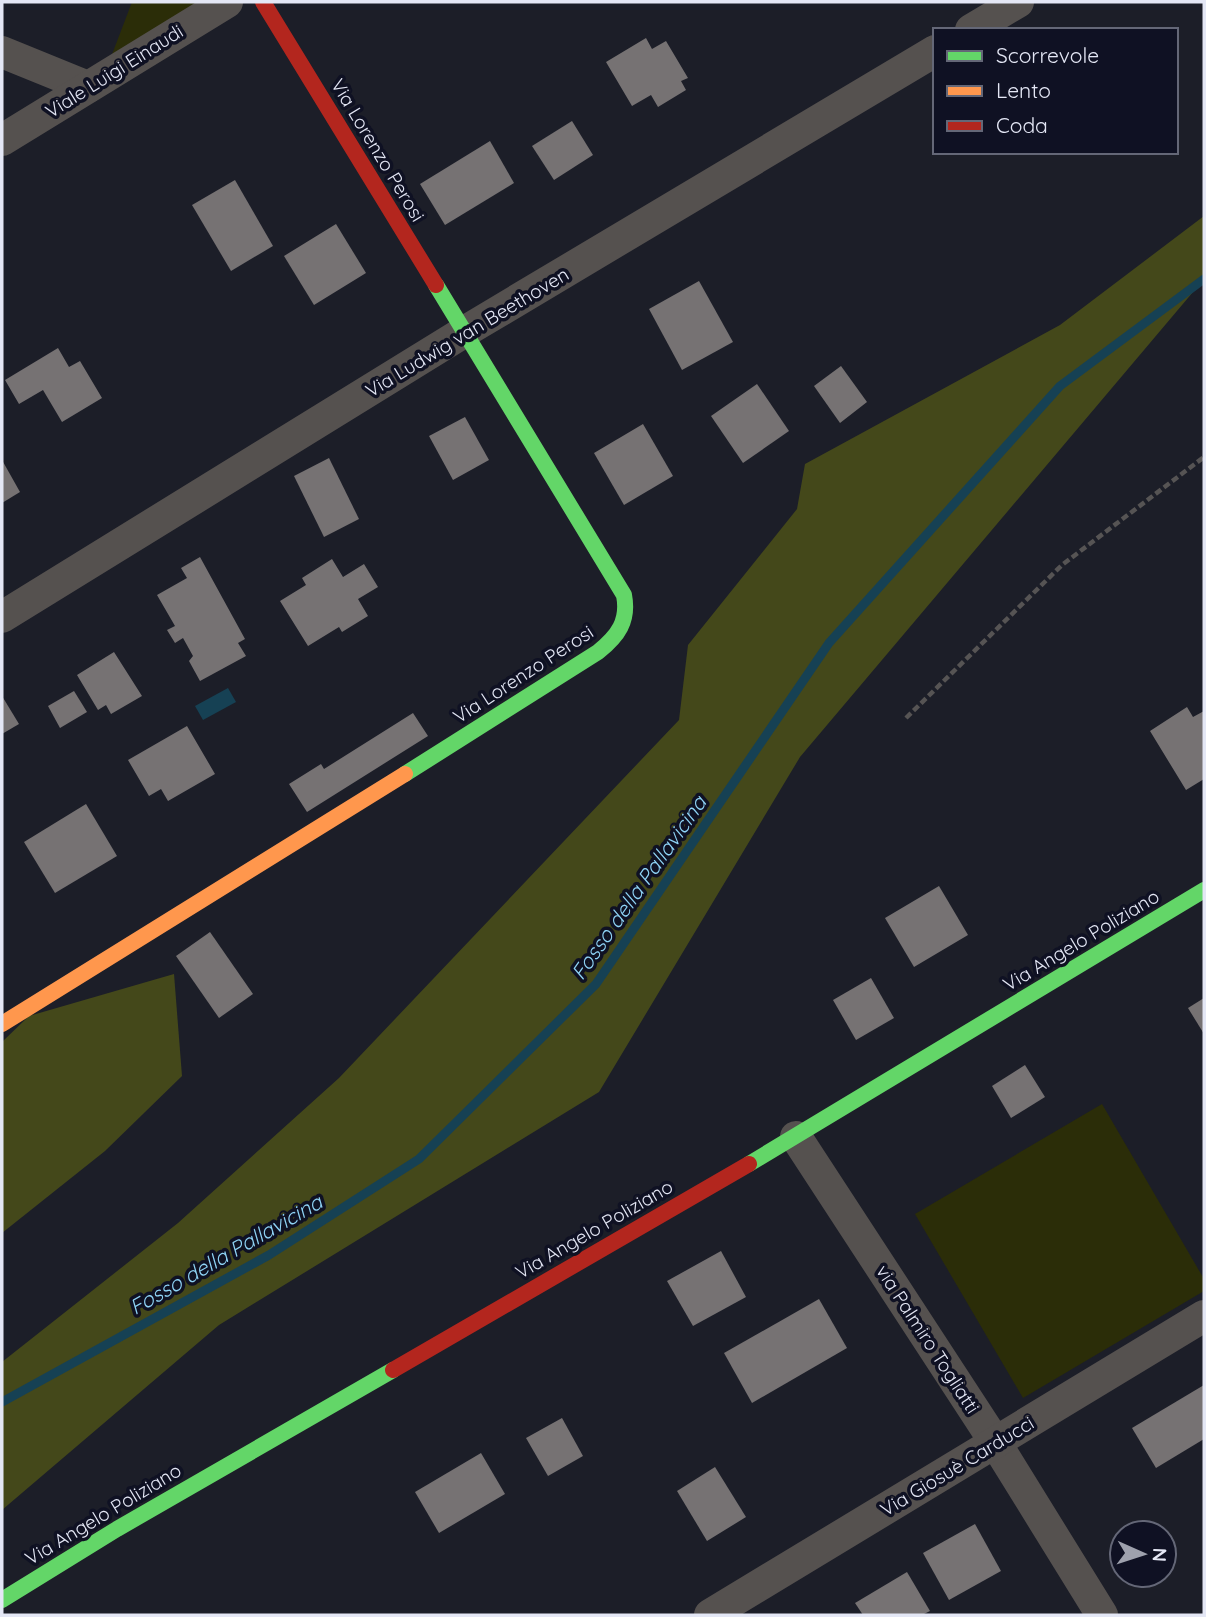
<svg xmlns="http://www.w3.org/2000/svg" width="1206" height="1617" font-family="Quicksand,sans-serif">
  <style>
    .green { fill: #2b2d08 }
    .forest { fill: #44481a }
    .water { fill: #164154 }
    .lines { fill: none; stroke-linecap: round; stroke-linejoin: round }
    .stream { stroke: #164154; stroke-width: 9 }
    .building { fill: #767273 }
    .path { stroke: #565454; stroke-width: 4.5; stroke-dasharray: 7 3.5; stroke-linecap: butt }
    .street { stroke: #55514f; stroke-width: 32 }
    .fast { stroke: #63d668; stroke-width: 16 }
    .slow { stroke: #ff974d; stroke-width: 16 }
    .jam { stroke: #b3261e; stroke-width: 16 }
    .labels { text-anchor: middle; stroke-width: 7; stroke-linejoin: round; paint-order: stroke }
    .street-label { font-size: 19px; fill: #e4e7f5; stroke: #0f1123 }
    .water-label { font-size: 21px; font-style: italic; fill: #8fd4f6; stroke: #0f1123 }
  </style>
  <rect width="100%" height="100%" fill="#1c1e28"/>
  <!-- green -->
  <g class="green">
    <polygon points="132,2 200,2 111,57"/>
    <polygon points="1102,1104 1204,1279 1204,1291 1023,1398 915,1214"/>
  </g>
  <!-- forest -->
  <g class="forest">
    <polygon points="1204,216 1204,279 800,757 599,1092 219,1325 2,1510 2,1362 178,1223 339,1078 679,720 688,645 797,509 805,464 1060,325"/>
    <polygon points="174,974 182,1076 105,1151 2,1233 2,1042 29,1016"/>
  </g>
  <!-- water -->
  <polygon class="water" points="228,688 236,702 203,720 195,706"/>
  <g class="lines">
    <!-- stream -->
    <polyline class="stream" points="2,1402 269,1255 419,1159 596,984 829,643 1060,386 1204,279"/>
  </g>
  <!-- building -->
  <g class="building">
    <polygon points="646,38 652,49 666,41 688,78 681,81 686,90 658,107 651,95 632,106 606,62"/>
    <polygon points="572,121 593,155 554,180 532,146"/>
    <polygon points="490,141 514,183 445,225 420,184"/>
    <polygon points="235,180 273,246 231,271 192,205"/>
    <polygon points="336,224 366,273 314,305 284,256"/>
    <polygon points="699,281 733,342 682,370 649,309"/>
    <polygon points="58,348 69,367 80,361 102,398 62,422 43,390 19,404 5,380"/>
    <polygon points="841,366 867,402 840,423 814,386"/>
    <polygon points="757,384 789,431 743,463 711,416"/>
    <polygon points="465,417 489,460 453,480 429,436"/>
    <polygon points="643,424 673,476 624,505 594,453"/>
    <polygon points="329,458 359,519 324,537 294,476"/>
    <polygon points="2,460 20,492 2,503"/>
    <polygon points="200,557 245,639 238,643 246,656 200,681 189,661 193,656 183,638 175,643 167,630 175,626 157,595 187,578 181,568"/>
    <polygon points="332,559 343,577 364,564 378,587 358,599 368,616 342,632 339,627 308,646 280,601 306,585 302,578"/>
    <polygon points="114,652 142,696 111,714 106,705 98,710 77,675"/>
    <polygon points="74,691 87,712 60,728 48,706"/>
    <polygon points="2,696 19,724 2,734"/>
    <polygon points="1187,707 1193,717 1204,711 1204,779 1186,790 1150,731"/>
    <polygon points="413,713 428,736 307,812 289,784 321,764 324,769"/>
    <polygon points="187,726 215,774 168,801 161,789 149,796 128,760"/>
    <polygon points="86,804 117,856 55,893 24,842"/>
    <polygon points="939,886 968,935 914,967 885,918"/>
    <polygon points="210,932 253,994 219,1018 176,956"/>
    <polygon points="871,978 894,1018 856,1040 833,1000"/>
    <polygon points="1204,998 1204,1034 1188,1008"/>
    <polygon points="1025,1065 1045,1097 1011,1118 992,1086"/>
    <polygon points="721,1251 746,1297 693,1326 667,1281"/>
    <polygon points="819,1299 847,1348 752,1403 724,1353"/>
    <polygon points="1204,1385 1204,1439 1156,1468 1132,1428"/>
    <polygon points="562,1418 583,1456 548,1476 526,1438"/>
    <polygon points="481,1453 505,1494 439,1533 415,1492"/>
    <polygon points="715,1467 746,1517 707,1541 677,1491"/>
    <polygon points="975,1524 1001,1571 949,1600 923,1553"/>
    <polygon points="907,1572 930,1611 922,1615 863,1615 855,1603"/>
  </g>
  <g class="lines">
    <!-- path -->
    <polyline class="path" points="906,718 1062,565 1204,457"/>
    <!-- street -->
    <g class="street">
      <polyline points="971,30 1018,2"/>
      <polyline points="2,52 88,87"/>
      <polyline points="2,140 227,2"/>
      <polyline points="2,617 464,332 935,51"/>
      <polyline points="796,1137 995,1442 1102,1615"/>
      <polyline points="710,1615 1204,1316"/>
    </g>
    <!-- fast -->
    <g class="fast">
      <path d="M 405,774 L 598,652 C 618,636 629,621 624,595 L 436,285"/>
      <polyline points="749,1164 1204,890"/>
      <polyline points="2,1600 117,1529 393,1370"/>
    </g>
    <!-- slow -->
    <polyline class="slow" points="2,1024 405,774"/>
    <!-- jam -->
    <g class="jam">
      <polyline points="263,2 436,285"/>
      <polyline points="393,1370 749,1164"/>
    </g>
  </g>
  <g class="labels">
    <!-- street labels -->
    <g class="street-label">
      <text transform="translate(114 71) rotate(-32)" y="7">Viale Luigi Einaudi</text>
      <text transform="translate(378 150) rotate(59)" y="7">Via Lorenzo Perosi</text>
      <text transform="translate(467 332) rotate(-31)" y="7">Via Ludwig van Beethoven</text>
      <text transform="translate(523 674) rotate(-33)" y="7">Via Lorenzo Perosi</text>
      <text transform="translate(1081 940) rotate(-31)" y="7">Via Angelo Poliziano</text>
      <text transform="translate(594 1229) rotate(-30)" y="7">Via Angelo Poliziano</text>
      <text transform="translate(928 1339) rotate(57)" y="7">via Palmiro Togliatti</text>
      <text transform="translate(957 1466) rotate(-31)" y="7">Via Giosuè Carducci</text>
      <text transform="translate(103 1514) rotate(-31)" y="7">Via Angelo Poliziano</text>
    </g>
    <!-- water labels -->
    <g class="water-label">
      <text transform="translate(639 888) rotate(-55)" y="7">Fosso della Pallavicina</text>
      <text transform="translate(226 1255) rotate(-30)" y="7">Fosso della Pallavicina</text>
    </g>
  </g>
  <!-- border -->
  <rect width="1206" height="1617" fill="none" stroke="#e4e7f5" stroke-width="7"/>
  <!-- legend -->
  <rect x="933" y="28" width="245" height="126" fill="#0f1123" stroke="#646777" stroke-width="2"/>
  <rect x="947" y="51" width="35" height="10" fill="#63d668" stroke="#646777" stroke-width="2"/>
  <text x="996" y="63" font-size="21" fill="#e4e7f5">Scorrevole</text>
  <rect x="947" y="86" width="35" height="10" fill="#ff974d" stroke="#646777" stroke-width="2"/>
  <text x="996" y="98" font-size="21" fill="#e4e7f5">Lento</text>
  <rect x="947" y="121" width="35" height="10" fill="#b3261e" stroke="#646777" stroke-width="2"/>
  <text x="996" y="133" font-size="21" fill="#e4e7f5">Coda</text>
  <!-- north arrow -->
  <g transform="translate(1143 1554) rotate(93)"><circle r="33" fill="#0f1123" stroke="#646777" stroke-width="2"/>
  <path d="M0-5L12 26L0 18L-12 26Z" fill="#9ea1ad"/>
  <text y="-10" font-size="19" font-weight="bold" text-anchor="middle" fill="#e4e7f5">N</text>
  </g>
</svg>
